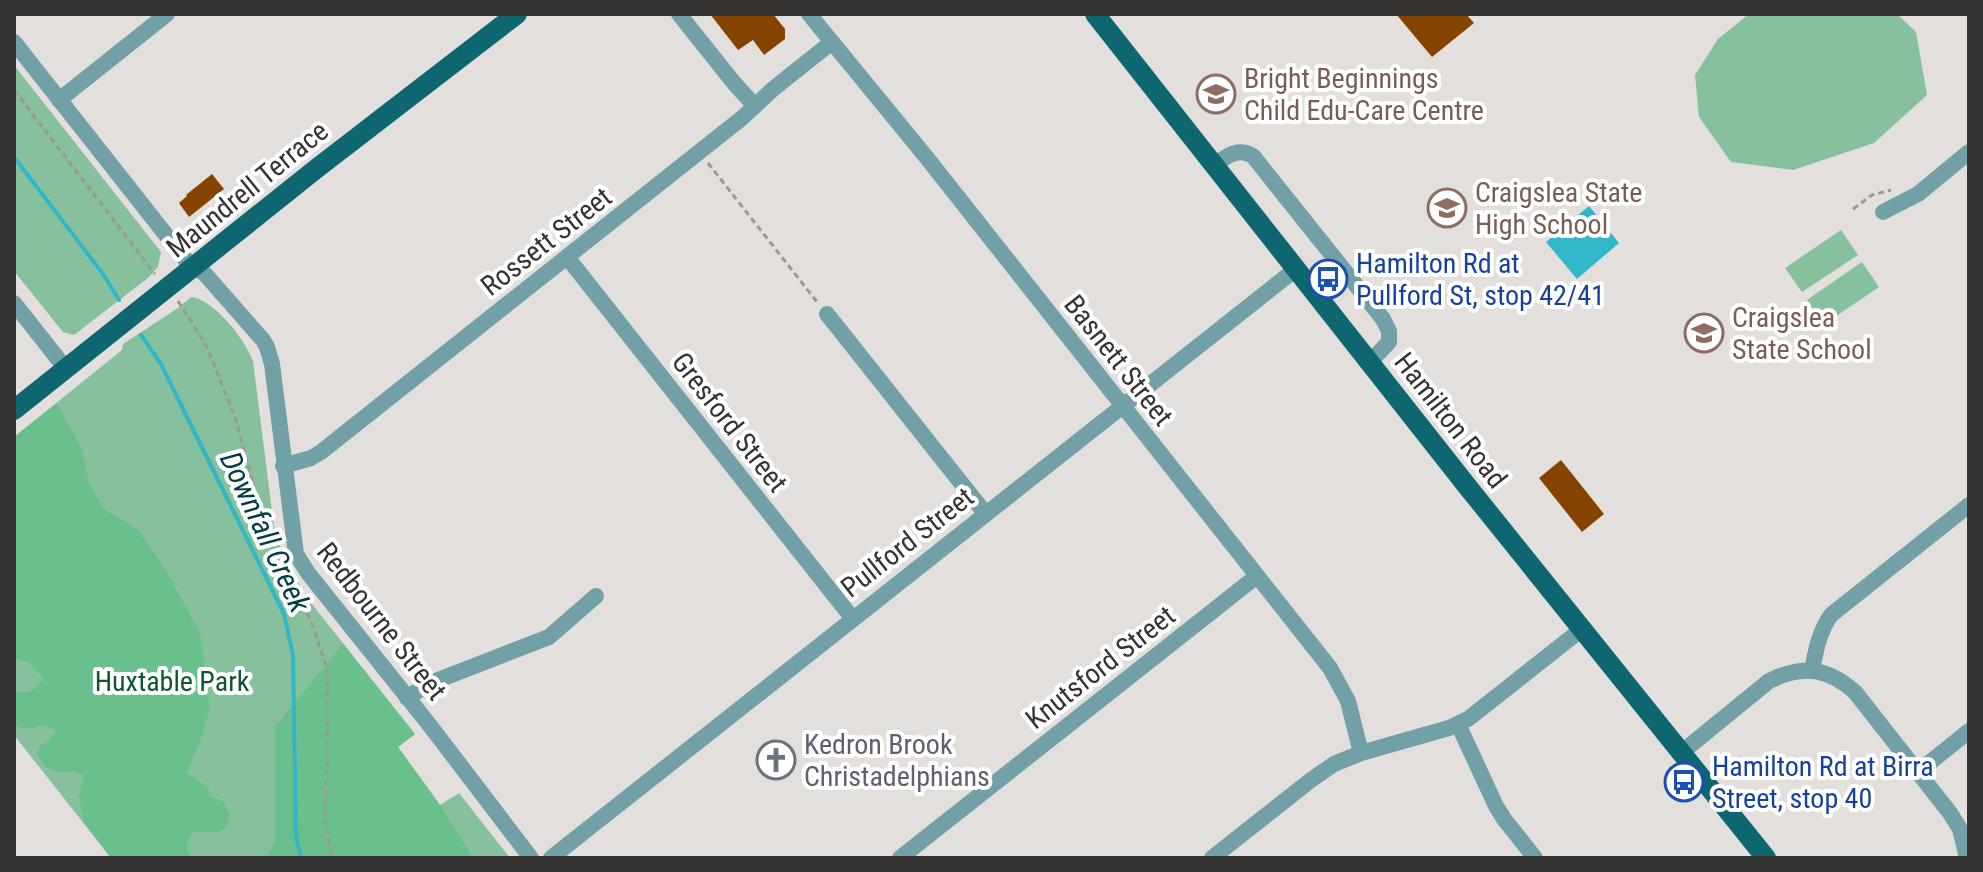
<svg xmlns="http://www.w3.org/2000/svg" width="1983" height="872" font-family="'Roboto Condensed',sans-serif">
  <style>
    .green { fill: #87c09c }
    .forest { fill: #69c08d }
    .water { fill: #30b7ca }
    .lines { fill: none; stroke-linecap: round; stroke-linejoin: round }
    .stream { stroke: #30b7ca; stroke-width: 4 }
    .building { fill: #854300 }
    .path { stroke: #9b9895; stroke-width: 3; stroke-dasharray: 6 4; stroke-linecap: butt }
    .minor { stroke: #71a0a6; stroke-width: 16 }
    .major { stroke: #0d6670; stroke-width: 20 }
    .labels { text-anchor: middle; stroke-width: 8; stroke-linejoin: round; paint-order: stroke }
    .education-label { font-size: 28px; fill: #785e54; stroke: #fff; text-anchor: start }
    .street-label { font-size: 28px; fill: #363433; stroke: #fff }
    .transit-label { font-size: 28px; fill: #164399; stroke: #fff; text-anchor: start }
    .park-label { font-size: 28px; fill: #115432; stroke: #fff }
    .worship-label { font-size: 28px; fill: #5b616d; stroke: #fff; text-anchor: start }
    .water-label { font-size: 30px; font-style: italic; fill: #003e45; stroke: #fff }
  </style>
  <rect width="100%" height="100%" fill="#e3dfdc"/>
  <!-- green -->
  <g class="green">
    <polygon points="1749,14 1897,14 1916,32 1927,95 1874,143 1793,170 1731,162 1699,117 1695,75 1718,39"/>
    <polygon points="14,65 161,252 158,267 148,278 74,335 63,332 14,271"/>
    <polygon points="1841,230 1858,255 1802,292 1785,268"/>
    <polygon points="1862,262 1879,287 1823,325 1807,300"/>
    <path d="M 191,297 C 214,299 246,341 253,361 L 274,527 L 278,542 L 304,594 L 415,734 L 398,747 L 440,805 L 459,793 L 510,858 L 111,858 L 14,735 L 14,437 L 122,350 L 123,344 L 178,308 Z"/>
  </g>
  <!-- forest -->
  <g class="forest">
    <path d="M 57,403 L 82,450 L 89,483 L 103,508 L 138,530 L 164,567 L 200,633 L 210,708 L 199,745 L 186,773 L 209,788 L 209,796 L 223,801 L 230,815 L 225,829 L 216,832 L 192,832 L 186,846 L 191,858 L 111,858 L 84,823 L 79,796 L 84,775 C 60,765 55,784 37,754 L 40,745 L 49,741 L 56,731 L 43,725 L 28,729 L 14,726 L 14,692 L 30,692 L 44,679 L 29,662 L 14,658 L 14,437 Z"/>
    <polygon points="343,644 415,734 398,747 440,805 473,858 266,858 275,842 275,727"/>
  </g>
  <!-- water -->
  <polygon class="water" points="1589,206 1619,243 1577,279 1546,242"/>
  <g class="lines">
    <!-- stream -->
    <g class="stream">
      <polyline points="14,157 103,274 119,300"/>
      <polyline points="141,335 161,364 284,614 293,655 296,837 301,858"/>
    </g>
  </g>
  <!-- building -->
  <g class="building">
    <polygon points="710,14 773,14 785,29 785,39 764,55 753,40 738,50"/>
    <polygon points="1396,14 1466,14 1474,23 1432,57"/>
    <polygon points="212,174 224,189 189,217 179,203 187,196 186,195"/>
    <polygon points="1561,460 1604,514 1582,532 1539,478"/>
  </g>
  <g class="lines">
    <!-- path -->
    <g class="path">
      <polyline points="14,90 155,274"/>
      <polyline points="708,163 817,302"/>
      <polyline points="1853,209 1872,195 1891,190"/>
      <polyline points="178,301 207,347 235,417 268,538 311,621 327,668 327,762 324,819 333,858"/>
    </g>
    <!-- minor -->
    <g class="minor">
      <polyline points="679,14 734,83 755,106"/>
      <polyline points="809,14 927,158 1330,668 1348,701 1361,753"/>
      <polyline points="14,42 185,259 205,274 263,340 267,347 272,364 296,554 308,573 428,723 531,858"/>
      <polyline points="59,100 167,14"/>
      <path d="M 1214,165 C 1227,156 1238,147 1253,156 L 1383,319 L 1389,331 L 1389,342 L 1370,362"/>
      <polyline points="1883,212 1918,194 1969,152"/>
      <polyline points="567,257 853,619"/>
      <polyline points="14,303 66,369"/>
      <polyline points="827,314 985,513"/>
      <polyline points="283,466 311,458 321,452 742,118 773,89 832,42"/>
      <path d="M 1812,670 C 1816,650 1819,632 1831,615 L 1969,505"/>
      <polyline points="407,698 428,684 549,637 596,596"/>
      <polyline points="1458,724 1496,806 1504,819 1535,858"/>
      <path d="M 1682,752 L 1769,681 C 1802,664 1828,668 1855,692 L 1950,813 L 1960,829 L 1967,858"/>
      <polyline points="1918,772 1969,731"/>
      <polyline points="551,858 1296,269"/>
      <polyline points="900,858 1257,576"/>
      <polyline points="1212,858 1311,780 1334,764 1361,753 1449,728 1468,719 1582,629"/>
    </g>
    <!-- major -->
    <g class="major">
      <polyline points="1095,14 1467,486 1766,858"/>
      <polyline points="14,410 316,169 517,14"/>
    </g>
  </g>
  <!-- icons -->
  <defs>
    <g id="school-ring" transform="scale(2)"><circle r="9.5" fill="#fff" stroke="#8d6e63" stroke-width="1.5"/><path d="M0-5L7-2L0 1L-7-2ZM-4 1L0 2.5L4 1V4Q0 6-4 4Z" fill="#8d6e63"/></g>
    <g id="bus-ring" transform="scale(2)"><circle r="9.5" fill="#fff" stroke="#1a4fb4" stroke-width="1.5"/><path d="M-5-6H5V4H4V6H2V4H-2V6H-4V4H-5ZM-3.5-4V0h7V-4ZM-3.5 1.2v1.5H-2V1.2ZM2 1.2v1.5H3.5V1.2Z" fill="#1a4fb4"/></g>
    <g id="church-ring" transform="scale(2)"><circle r="9.5" fill="#fff" stroke="#6b7280" stroke-width="1.5"/><path d="M-1.2-6h2.4v3.5h3.3v2.4h-3.3V6h-2.4V-.1h-3.3v-2.4h3.3Z" fill="#6b7280"/></g>
  </defs>
  <g fill-rule="evenodd">
    <use href="#school-ring" x="1216" y="94"/>
    <use href="#school-ring" x="1447" y="208"/>
    <use href="#bus-ring" x="1328" y="279"/>
    <use href="#school-ring" x="1704" y="333"/>
    <use href="#church-ring" x="776" y="760"/>
    <use href="#bus-ring" x="1684" y="782"/>
  </g>
  <g class="labels">
    <!-- education labels -->
    <g class="education-label">
      <text x="1244" y="88">Bright Beginnings<tspan x="1244" dy="32">Child Edu-Care Centre</tspan></text>
      <text x="1475" y="202">Craigslea State<tspan x="1475" dy="32">High School</tspan></text>
      <text x="1732" y="327">Craigslea<tspan x="1732" dy="32">State School</tspan></text>
    </g>
    <!-- street labels -->
    <g class="street-label">
      <text transform="translate(247 189) rotate(-39)" y="10">Maundrell Terrace</text>
      <text transform="translate(546 241) rotate(-38)" y="10">Rossett Street</text>
      <text transform="translate(1119 360) rotate(52)" y="10">Basnett Street</text>
      <text transform="translate(1451 420) rotate(52)" y="10">Hamilton Road</text>
      <text transform="translate(730 422) rotate(52)" y="10">Gresford Street</text>
      <text transform="translate(907 542) rotate(-38)" y="10">Pullford Street</text>
      <text transform="translate(382 621) rotate(52)" y="10">Redbourne Street</text>
      <text transform="translate(1100 667) rotate(-38)" y="10">Knutsford Street</text>
    </g>
    <!-- transit labels -->
    <g class="transit-label">
      <text x="1356" y="273">Hamilton Rd at<tspan x="1356" dy="32">Pullford St, stop 42/41</tspan></text>
      <text x="1712" y="776">Hamilton Rd at Birra<tspan x="1712" dy="32">Street, stop 40</tspan></text>
    </g>
    <!-- park labels -->
    <g class="park-label">
      <text x="172" y="691">Huxtable Park</text>
    </g>
    <!-- worship labels -->
    <g class="worship-label">
      <text x="804" y="754">Kedron Brook<tspan x="804" dy="32">Christadelphians</tspan></text>
    </g>
    <!-- water labels -->
    <g class="water-label">
      <text transform="translate(265 532) rotate(65)" y="10">Downfall Creek</text>
    </g>
  </g>
  <!-- border -->
  <rect width="1983" height="872" fill="none" stroke="#363433" stroke-width="32"/>
</svg>
